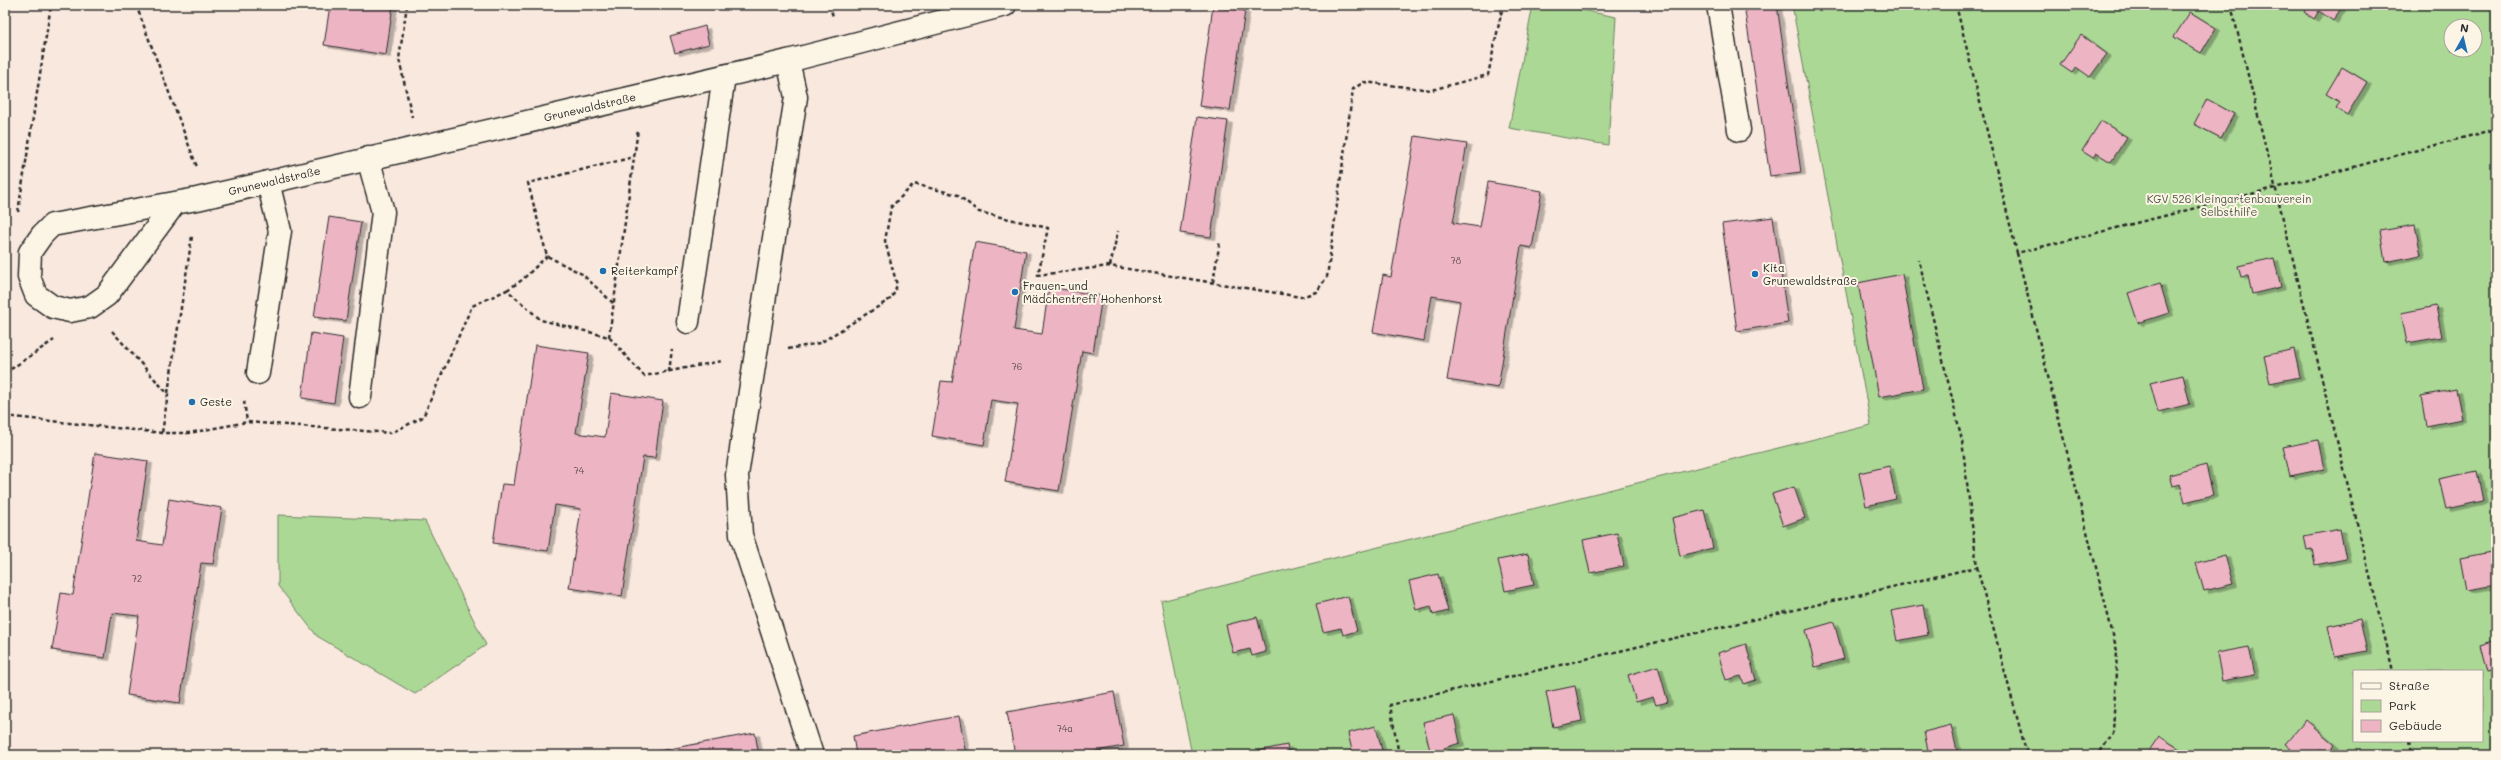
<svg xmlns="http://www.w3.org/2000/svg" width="2501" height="760" font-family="Mali,sans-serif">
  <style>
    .green { fill: #acd896; stroke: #6c8260; fill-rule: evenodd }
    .building { fill: #edb4c4; stroke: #2b2b2b; filter: url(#shadow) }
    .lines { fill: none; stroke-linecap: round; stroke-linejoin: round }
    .minor-casing { stroke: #2b2b2b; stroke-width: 25 }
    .path { stroke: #2b2b2b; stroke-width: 2.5; stroke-dasharray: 4 3; stroke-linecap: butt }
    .minor { stroke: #fcf5e5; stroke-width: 22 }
    .poi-dot { fill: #1f6fb2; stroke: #fcf5e5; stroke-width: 1.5 }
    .labels { text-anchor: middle; stroke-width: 4; stroke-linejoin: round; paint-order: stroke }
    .number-label { font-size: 9px; fill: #5c4d51 }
    .street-label { font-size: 11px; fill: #2b2b2b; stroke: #fcf5e5 }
    .park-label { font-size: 11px; fill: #4b5646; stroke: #fcf5e5 }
    .poi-label { font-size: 11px; fill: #2b2b2b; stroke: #fcf5e5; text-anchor: start }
  </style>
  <defs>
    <filter id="shadow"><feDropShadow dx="4.5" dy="2.5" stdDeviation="0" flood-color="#0004"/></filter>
  </defs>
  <rect width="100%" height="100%" fill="#f9e8de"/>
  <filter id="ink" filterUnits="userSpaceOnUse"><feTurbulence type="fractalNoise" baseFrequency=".025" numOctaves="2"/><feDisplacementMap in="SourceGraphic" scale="8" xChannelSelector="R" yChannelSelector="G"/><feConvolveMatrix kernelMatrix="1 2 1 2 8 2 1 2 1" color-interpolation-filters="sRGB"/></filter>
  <g filter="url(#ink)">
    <!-- green -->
    <g class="green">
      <polygon points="1533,5 1557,5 1616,17 1608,145 1509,128"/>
      <path d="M 1792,5 L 2496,5 L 2496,755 L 1192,755 L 1161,601 L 1871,425 ZM 2451,26 L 2475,26 L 2475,50 L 2451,50 ZM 2354,671 L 2482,671 L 2482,741 L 2354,741 Z"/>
      <polygon points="278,515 425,521 486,645 415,694 317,636 278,586"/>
    </g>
    <!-- building -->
    <g class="building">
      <polygon points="330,5 393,5 386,55 324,45"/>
      <polygon points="1744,5 1777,5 1801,172 1770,176"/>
      <polygon points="2308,5 2343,5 2333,21 2319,11 2314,19 2304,12"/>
      <polygon points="1213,6 1245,11 1230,110 1199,106"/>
      <polygon points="2190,12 2216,28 2201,53 2174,37"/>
      <polygon points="705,26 709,44 675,53 670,36"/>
      <polygon points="2081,35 2107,54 2090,77 2076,67 2072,73 2060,65"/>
      <polygon points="2342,67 2367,82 2347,115 2336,108 2340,102 2326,94"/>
      <polygon points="2207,99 2234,114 2221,138 2194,124"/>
      <polygon points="1197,117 1228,121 1211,237 1180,233"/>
      <polygon points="2101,121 2127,137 2111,162 2096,153 2093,158 2082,151"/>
      <polygon points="1415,136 1467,144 1453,223 1480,227 1488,182 1542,191 1532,248 1521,246 1498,388 1447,380 1460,301 1432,296 1424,341 1373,332 1383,275 1391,277"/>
      <polygon points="329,217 361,222 346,321 314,317"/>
      <polygon points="1773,217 1788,323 1737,331 1722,224"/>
      <polygon points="2415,225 2421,255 2385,262 2380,231"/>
      <polygon points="975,242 1026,251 1014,330 1042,334 1049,287 1102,296 1093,353 1082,351 1059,491 1005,482 1018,404 991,400 984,445 932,436 941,381 952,382"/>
      <polygon points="2274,258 2281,287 2252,294 2248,276 2241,277 2238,266"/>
      <polygon points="1902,274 1923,389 1879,397 1858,283"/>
      <polygon points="2160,283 2169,313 2138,323 2128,293"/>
      <polygon points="2436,306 2442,337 2407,343 2401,313"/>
      <polygon points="311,333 343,338 334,403 302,398"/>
      <polygon points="535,345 589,353 576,433 605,437 611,393 663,401 655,458 643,457 622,596 569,588 581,509 555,505 548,551 493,543 502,484 514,485"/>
      <polygon points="2294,349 2300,377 2270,383 2264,356"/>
      <polygon points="2183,375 2190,404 2158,412 2150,383"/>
      <polygon points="2456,389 2462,419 2426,426 2421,396"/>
      <polygon points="2318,440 2324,469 2290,476 2283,447"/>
      <polygon points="95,453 148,461 136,541 162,545 169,499 222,508 213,564 201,563 180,703 127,695 139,616 112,613 105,658 52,650 61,593 73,595"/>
      <polygon points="2206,465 2213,495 2185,502 2180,484 2172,486 2169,475"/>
      <polygon points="1889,466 1896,499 1866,506 1859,473"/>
      <polygon points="2477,471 2483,501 2446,509 2439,479"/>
      <polygon points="1794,487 1805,518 1783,526 1772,494"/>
      <polygon points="1704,510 1713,548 1680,556 1672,518"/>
      <polygon points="2340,529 2346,559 2315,565 2312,549 2307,550 2304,536"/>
      <polygon points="1617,533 1624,566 1590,573 1583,540"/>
      <polygon points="2496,551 2496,585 2466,590 2460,558"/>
      <polygon points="1528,554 1534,585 1505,591 1498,560"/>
      <polygon points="2225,555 2233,584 2204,591 2196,563"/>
      <polygon points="1438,574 1448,611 1433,615 1431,606 1416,610 1409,581"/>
      <polygon points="1348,596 1357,631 1343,635 1341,628 1323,632 1316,604"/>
      <polygon points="1923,605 1928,635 1897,641 1891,611"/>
      <polygon points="1257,617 1266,652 1252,656 1250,649 1233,653 1226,625"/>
      <polygon points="2360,619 2367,651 2335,657 2328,626"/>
      <polygon points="1834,622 1844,659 1815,667 1806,630"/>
      <polygon points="2496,640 2496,670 2487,672 2480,645"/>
      <polygon points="1746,644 1756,680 1744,684 1741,676 1726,680 1718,653"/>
      <polygon points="2249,647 2255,675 2222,681 2217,653"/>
      <polygon points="1658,666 1668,702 1656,705 1653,697 1636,702 1628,675"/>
      <polygon points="1575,686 1582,721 1553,727 1546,692"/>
      <polygon points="1114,692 1124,746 1074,755 1015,755 1007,712"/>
      <polygon points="1454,715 1460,743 1444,748 1445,753 1431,755 1423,722"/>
      <polygon points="959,716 966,755 856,755 853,736"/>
      <polygon points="2306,720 2335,745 2327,755 2320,750 2315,755 2298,755 2285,744"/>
      <polygon points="1951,725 1958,755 1929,755 1924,732"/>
      <polygon points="1376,726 1383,755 1353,755 1348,733"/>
      <polygon points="755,733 759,755 649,755 648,753"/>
      <polygon points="2159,736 2186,753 2184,755 2146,755"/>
      <polygon points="1287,745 1289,755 1258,755 1257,751"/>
      <polygon points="1864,748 1865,755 1833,755 1833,754"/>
    </g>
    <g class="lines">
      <!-- minor casing -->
      <g class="minor-casing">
        <g id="minor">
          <polyline points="1718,5 1739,130"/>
          <polyline points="788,61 796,97 737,475 741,535 812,755"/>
          <path id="s1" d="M 175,203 L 107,295 L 90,307 L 70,311 L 53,307 L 36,295 L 29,277 L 30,252 L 42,235 L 52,225 L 197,199 L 788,61 L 1005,5"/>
          <polyline points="688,322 724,76"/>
          <polyline points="258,373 280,231 268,182"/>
          <polyline points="360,397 383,212 368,158"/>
        </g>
      </g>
      <!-- path -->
      <g class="path">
        <polyline points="136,5 197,167"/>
        <polyline points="407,5 399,59 412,117"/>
        <polyline points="829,5 833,16"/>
        <polyline points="1956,5 2017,253 2275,188 2496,129"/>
        <polyline points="2231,5 2393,671"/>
        <polyline points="18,212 51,5"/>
        <polyline points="2017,253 2117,651 2113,733 2098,755"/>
        <polyline points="1110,266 1118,231"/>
        <polyline points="1213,282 1220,241"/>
        <polyline points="507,290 522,280 547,256"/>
        <polyline points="613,303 582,274 547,256 528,183 634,157"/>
        <polyline points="112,331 168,394 162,433"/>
        <polyline points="609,337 638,129"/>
        <polyline points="788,349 820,343 892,298 897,285 885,241 891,207 914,184 958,195 979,212 1048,228 1038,275 1110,266 1301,297 1316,292 1327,277 1353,89 1364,82 1431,90 1488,75 1503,5"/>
        <polyline points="669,372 672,349"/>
        <polyline points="5,373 54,340"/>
        <polyline points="168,393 192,236"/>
        <polyline points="244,401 247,422"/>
        <polyline points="5,416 162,433 189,433 247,422 391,433 423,417 472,306 507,290 541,320 609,337 644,376 722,361"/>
        <polyline points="1977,567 2027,755"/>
        <polyline points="2410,741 2412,755"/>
        <polyline points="1399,755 1390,705 1977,567 1962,440 1919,260"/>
      </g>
      <!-- minor -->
      <use href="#minor" class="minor"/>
    </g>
  </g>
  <!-- markers -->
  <g class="poi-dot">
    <circle cx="603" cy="271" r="4"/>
    <circle cx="1755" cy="274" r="4"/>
    <circle cx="1015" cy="292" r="4"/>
    <circle cx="192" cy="402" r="4"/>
  </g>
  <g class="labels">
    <!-- number labels -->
    <g class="number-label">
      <text x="1456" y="264">78</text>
      <text x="1017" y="370">76</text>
      <text x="579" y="474">74</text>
      <text x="137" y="582">72</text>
      <text x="1065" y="732">74a</text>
    </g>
    <!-- street labels -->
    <g class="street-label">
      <text dy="4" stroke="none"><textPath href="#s1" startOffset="824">Grunewaldstraße</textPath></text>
      <text dy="4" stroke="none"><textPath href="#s1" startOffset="500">Grunewaldstraße</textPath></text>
    </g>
    <!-- park labels -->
    <g class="park-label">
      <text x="2229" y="203">KGV 526 Kleingartenbauverein<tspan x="2229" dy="13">Selbsthilfe</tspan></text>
    </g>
    <!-- poi labels -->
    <g class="poi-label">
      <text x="1763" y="272">Kita<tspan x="1763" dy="13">Grunewaldstraße</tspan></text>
      <text x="611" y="275">Reiterkampf</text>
      <text x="1023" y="290">Frauen- und<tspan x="1023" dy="13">Mädchentreff Hohenhorst</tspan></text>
      <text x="200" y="406">Geste</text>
    </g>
  </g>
  <!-- margin -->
  <rect width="2501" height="760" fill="none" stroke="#fcf5e5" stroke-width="20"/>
  <rect x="10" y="10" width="2481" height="740" fill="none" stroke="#2b2b2b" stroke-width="1.5" filter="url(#ink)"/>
  <!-- legend -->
  <rect x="2353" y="670" width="130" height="72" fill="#fcf5e5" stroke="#a8a49b"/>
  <rect x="2361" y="683" width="20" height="6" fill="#fcf5e5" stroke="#a8a49b"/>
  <text x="2389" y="690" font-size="12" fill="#2b2b2b">Straße</text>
  <rect x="2361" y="700" width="20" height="12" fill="#acd896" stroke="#a8a49b"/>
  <text x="2389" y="710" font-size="12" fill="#2b2b2b">Park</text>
  <rect x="2361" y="720" width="20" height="12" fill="#edb4c4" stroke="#a8a49b"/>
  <text x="2389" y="730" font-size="12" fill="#2b2b2b">Gebäude</text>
  <!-- north arrow -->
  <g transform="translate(2463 38) rotate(8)"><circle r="19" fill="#fcf5e5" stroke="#a8a49b"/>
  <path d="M0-3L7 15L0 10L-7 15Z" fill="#1f6fb2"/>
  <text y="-6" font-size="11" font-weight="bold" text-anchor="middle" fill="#2b2b2b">N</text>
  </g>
</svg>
